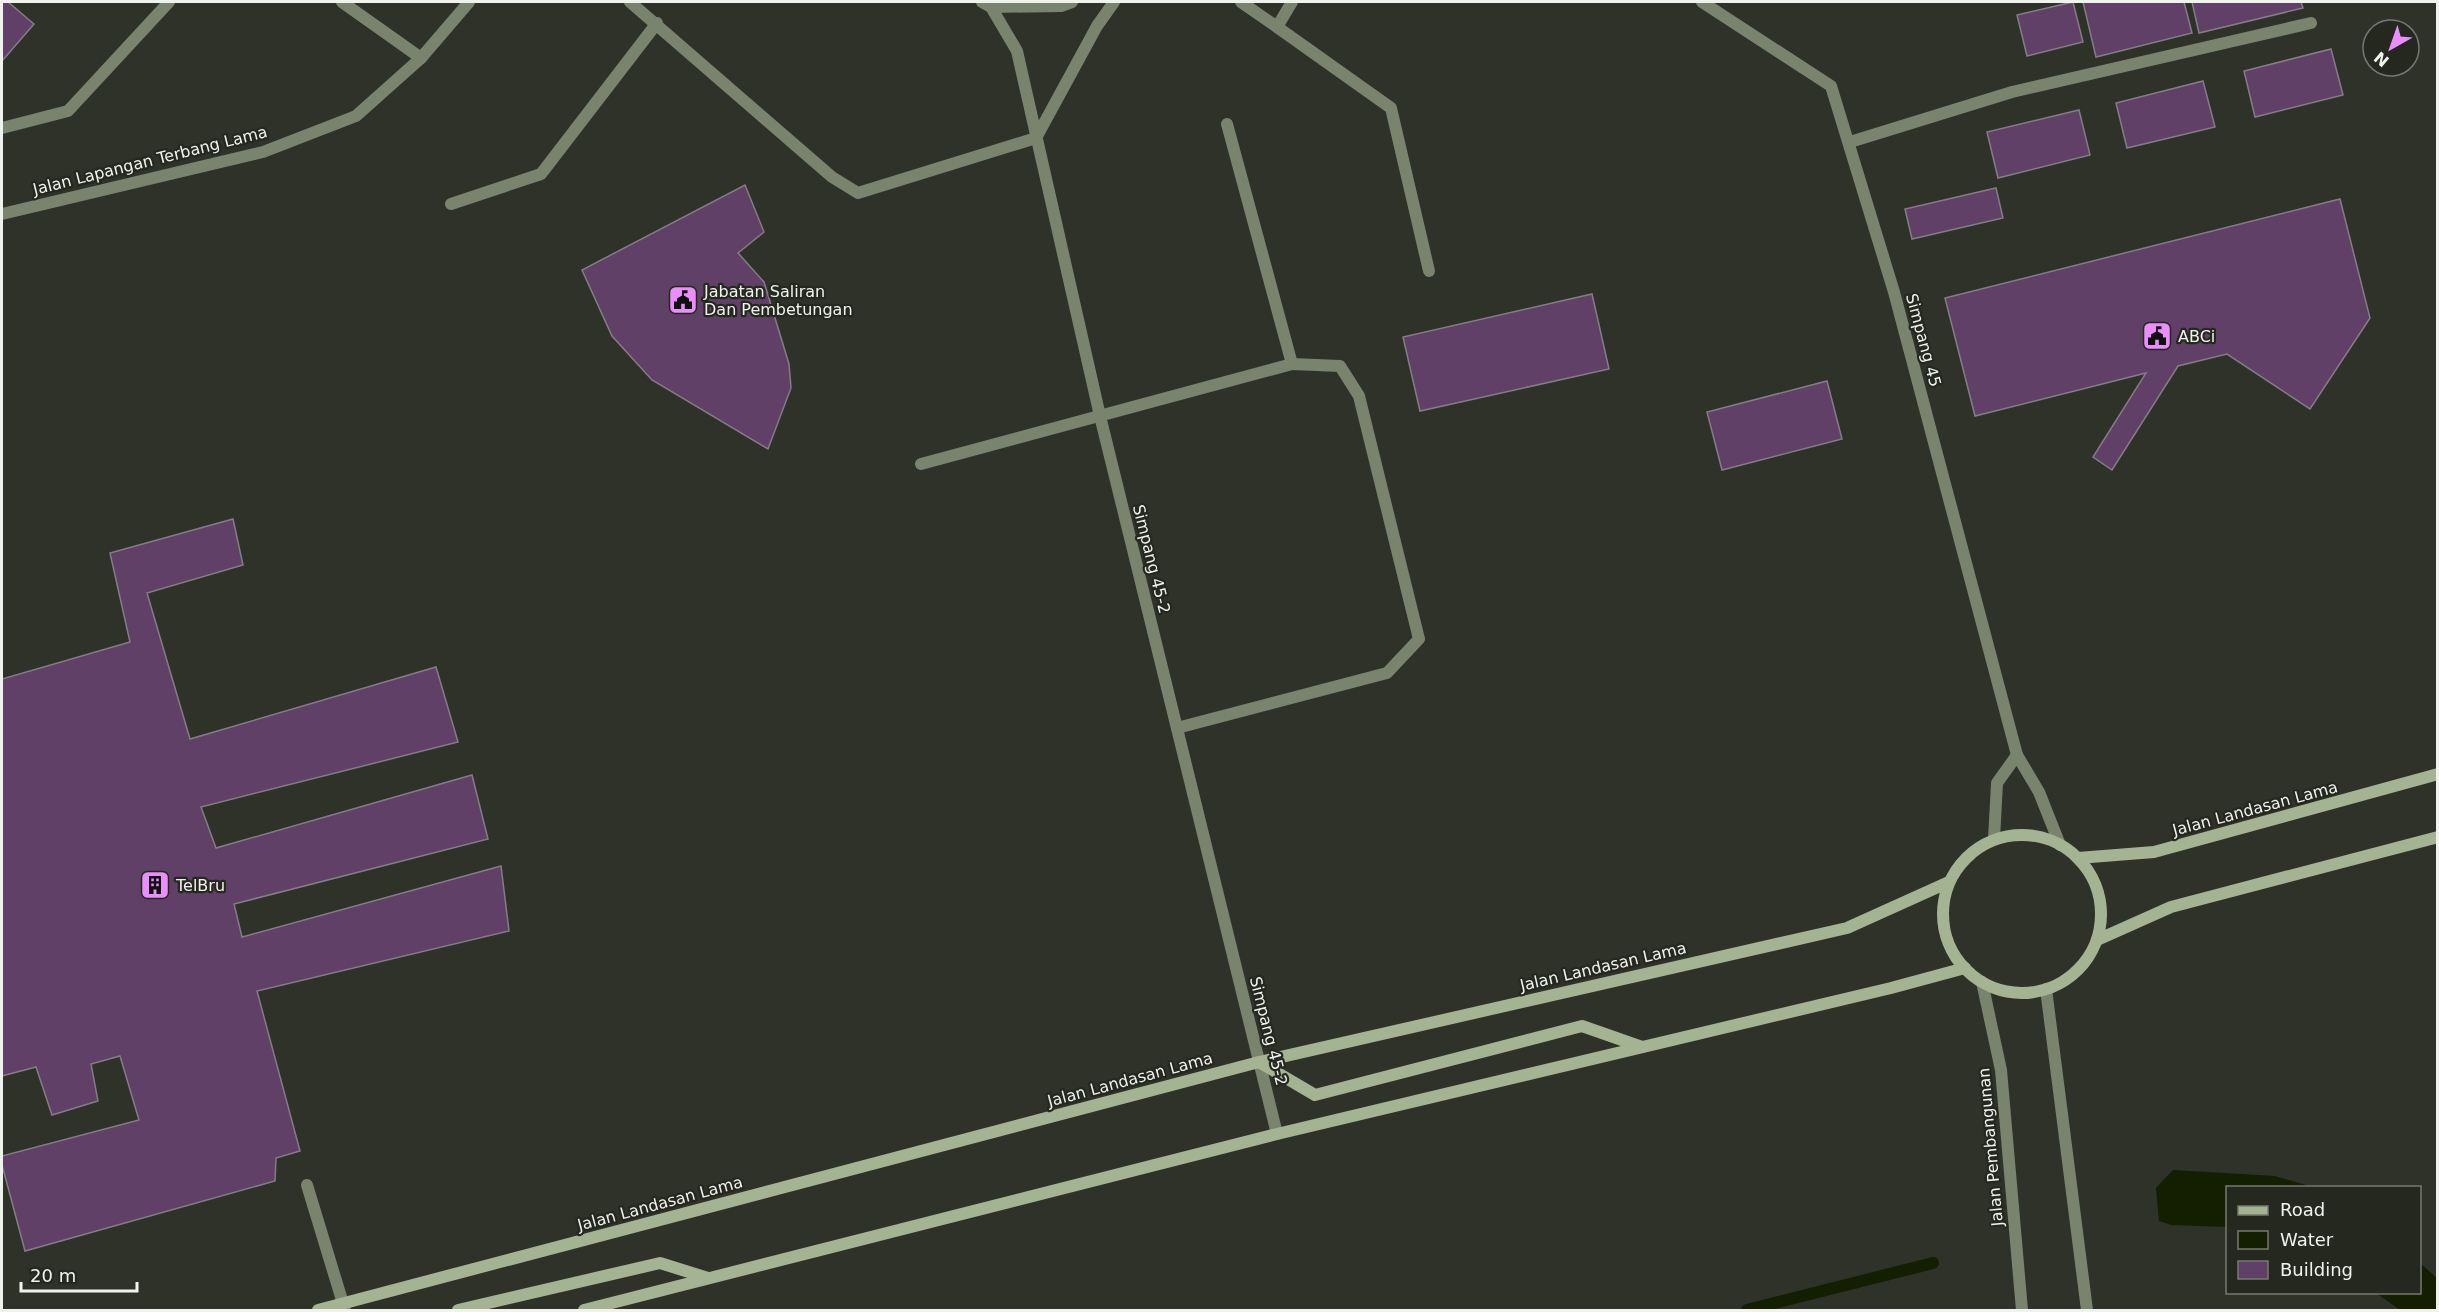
<svg xmlns="http://www.w3.org/2000/svg" width="2439" height="1312" font-family="'DejaVu Sans',sans-serif">
  <style>
    .water { fill: #131f00 }
    .lines { fill: none; stroke-linecap: round; stroke-linejoin: round }
    .stream { stroke: #131f00; stroke-width: 12 }
    .building { fill: #604066; stroke: #847c86; stroke-width: 1.5 }
    .service { stroke: #7a836e; stroke-width: 12 }
    .minor { stroke: #7a836e; stroke-width: 12 }
    .tertiary { stroke: #7a836e; stroke-width: 12 }
    .secondary { stroke: #a4b391; stroke-width: 12 }
    .labels { text-anchor: middle; stroke-width: 4.5; stroke-linejoin: round; paint-order: stroke }
    .street-label { font-size: 16px; fill: #f0f3ed; stroke: #24281f }
    .poi-label { font-size: 16px; fill: #f0f3ed; stroke: #24281f; text-anchor: start }
  </style>
  <rect width="100%" height="100%" fill="#2e3229"/>
  <!-- water -->
  <g class="water">
    <polygon points="2173,1170 2275,1176 2313,1187 2228,1188 2227,1227 2171,1225 2159,1221 2156,1188"/>
    <polygon points="2420,1263 2437,1278 2437,1310 2400,1310 2376,1293 2420,1292"/>
  </g>
  <g class="lines">
    <!-- stream -->
    <polyline class="stream" points="1747,1310 1933,1263"/>
  </g>
  <!-- building -->
  <g class="building">
    <polygon points="2,2 8,2 34,24 2,61"/>
    <polygon points="2073,2 2083,42 2027,56 2017,15"/>
    <polygon points="2083,2 2184,2 2192,33 2096,57"/>
    <polygon points="2192,2 2301,2 2303,8 2199,33"/>
    <polygon points="2331,49 2343,95 2255,117 2244,71"/>
    <polygon points="2203,81 2215,127 2127,148 2116,103"/>
    <polygon points="2079,110 2090,155 1998,178 1987,132"/>
    <polygon points="745,185 764,232 738,253 764,282 789,364 791,388 768,449 652,380 612,336 582,270"/>
    <polygon points="1996,188 2003,218 1912,239 1905,209"/>
    <polygon points="2340,199 2370,318 2310,409 2227,354 2178,366 2112,470 2093,457 2146,373 1975,416 1945,298"/>
    <polygon points="1592,294 1609,369 1420,411 1403,337"/>
    <polygon points="1827,381 1842,439 1722,470 1707,412"/>
    <polygon points="233,519 243,565 147,593 190,739 436,667 458,742 201,807 216,848 472,775 488,839 234,904 242,937 501,866 509,931 257,991 300,1151 276,1158 275,1181 25,1251 2,1165 2,1156 139,1120 120,1056 91,1064 98,1101 52,1115 36,1067 2,1076 2,679 130,642 110,553"/>
  </g>
  <g class="lines">
    <!-- service -->
    <g class="service">
      <polyline points="1241,2 1277,27 1292,2"/>
      <polyline points="991,7 1061,6 1072,2"/>
      <polyline points="1277,27 1391,108 1429,271"/>
      <polyline points="1036,138 1097,26 1114,2"/>
      <polyline points="1850,142 2012,92 2311,23"/>
      <polyline points="451,204 541,174 657,23"/>
      <polyline points="921,464 1292,364 1227,124"/>
      <polyline points="1177,728 1387,673 1419,639 1359,396 1340,366 1292,364"/>
      <polyline points="307,1185 345,1310"/>
    </g>
    <!-- minor -->
    <g class="minor">
      <polyline points="342,2 421,58"/>
      <polyline points="630,2 832,177 858,193 1036,138"/>
      <polyline points="982,2 991,7 1017,51 1100,416 1277,1134"/>
      <polyline points="1702,2 1831,86 1894,292 2017,755 2039,792 2060,845"/>
      <polyline points="2,128 68,111 169,2"/>
      <polyline points="1994,839 1997,783 2017,755"/>
    </g>
    <!-- tertiary -->
    <g class="tertiary">
      <polyline points="2,214 263,152 356,116 421,58 469,2"/>
      <polyline points="1982,982 2001,1070 2022,1310"/>
      <polyline points="2046,989 2087,1310"/>
    </g>
    <!-- secondary -->
    <g class="secondary">
      <circle cx="2022" cy="914" r="79"/>
      <polyline points="2078,858 2154,852 2438,774"/>
      <polyline points="2097,940 2171,907 2438,837"/>
      <polyline points="1259,1062 1315,1095 1582,1026 1642,1047"/>
      <polyline points="318,1310 1259,1062 1847,928 1949,882"/>
      <polyline points="458,1310 660,1263 708,1278"/>
      <polyline points="584,1310 1277,1134 1891,988 1965,968"/>
    </g>
  </g>
  <!-- icons -->
  <defs>
    <g id="civic-square" transform="scale(1.5)"><rect x="-9" y="-9" width="18" height="18" rx="4" fill="#ea8dfd" stroke="#24281f"/><path d="M-.6-6.5H3V-4.5H.6V-3L4-1V1h2V6H-6V1h2V-1L-.6-3ZM-1.2 2.5V6h2.4V2.5Z" fill="#111"/></g>
    <g id="building-square" transform="scale(1.5)"><rect x="-9" y="-9" width="18" height="18" rx="4" fill="#ea8dfd" stroke="#24281f"/><path d="M-4-6H4V6H1V3H-1V6H-4ZM-2.5-4.3h1.7v1.8h-1.7ZM.8-4.3h1.7v1.8H.8ZM-2.5-1h1.7V.8h-1.7ZM.8-1h1.7V.8H.8Z" fill="#111"/></g>
  </defs>
  <g fill-rule="evenodd">
    <use href="#civic-square" x="683" y="300"/>
    <use href="#civic-square" x="2157" y="336"/>
    <use href="#building-square" x="155" y="885"/>
  </g>
  <g class="labels">
    <!-- street labels -->
    <g class="street-label">
      <text transform="translate(150 160) rotate(-14)" y="6">Jalan Lapangan Terbang Lama</text>
      <text transform="translate(1924 340) rotate(75)" y="6">Simpang 45</text>
      <text transform="translate(1152 559) rotate(76)" y="6">Simpang 45-2</text>
      <text transform="translate(2255 808) rotate(-15)" y="6">Jalan Landasan Lama</text>
      <text transform="translate(1603 966) rotate(-13)" y="6">Jalan Landasan Lama</text>
      <text transform="translate(1269 1031) rotate(76)" y="6">Simpang 45-2</text>
      <text transform="translate(1130 1079) rotate(-15)" y="6">Jalan Landasan Lama</text>
      <text transform="translate(1990 1147) rotate(-95)" y="6">Jalan Pembangunan</text>
      <text transform="translate(660 1203) rotate(-15)" y="6">Jalan Landasan Lama</text>
    </g>
    <!-- poi labels -->
    <g class="poi-label">
      <text x="704" y="297">Jabatan Saliran<tspan x="704" dy="18">Dan Pembetungan</tspan></text>
      <text x="2178" y="342">ABCi</text>
      <text x="176" y="891">TelBru</text>
    </g>
  </g>
  <!-- border -->
  <rect width="2439" height="1312" fill="none" stroke="#f0f3ed" stroke-width="6"/>
  <!-- legend -->
  <rect x="2226" y="1186" width="195" height="108" fill="#24281f" stroke="#767971" stroke-width="1.5"/>
  <rect x="2238" y="1206" width="30" height="9" fill="#a4b391" stroke="#767971" stroke-width="1.5"/>
  <text x="2280" y="1216" font-size="18" fill="#f0f3ed">Road</text>
  <rect x="2238" y="1231" width="30" height="18" fill="#131f00" stroke="#767971" stroke-width="1.5"/>
  <text x="2280" y="1246" font-size="18" fill="#f0f3ed">Water</text>
  <rect x="2238" y="1261" width="30" height="18" fill="#604066" stroke="#767971" stroke-width="1.5"/>
  <text x="2280" y="1276" font-size="18" fill="#f0f3ed">Building</text>
  <!-- north arrow -->
  <g transform="translate(2391 48) rotate(220)"><circle r="28" fill="#24281f" stroke="#767971" stroke-width="1.5"/>
  <path d="M0-4.5L10 22L0 15L-10 22Z" fill="#ea8dfd"/>
  <text y="-9" font-size="16" font-weight="bold" text-anchor="middle" fill="#f0f3ed">N</text>
  </g>
  <!-- scale -->
  <path d="M21 1282v9h116v-9" fill="none" stroke="#f0f3ed" stroke-width="3"/>
  <text x="30" y="1282" font-size="18" fill="#f0f3ed" stroke="#24281f" stroke-width="4.5" paint-order="stroke">20 m</text>
</svg>
